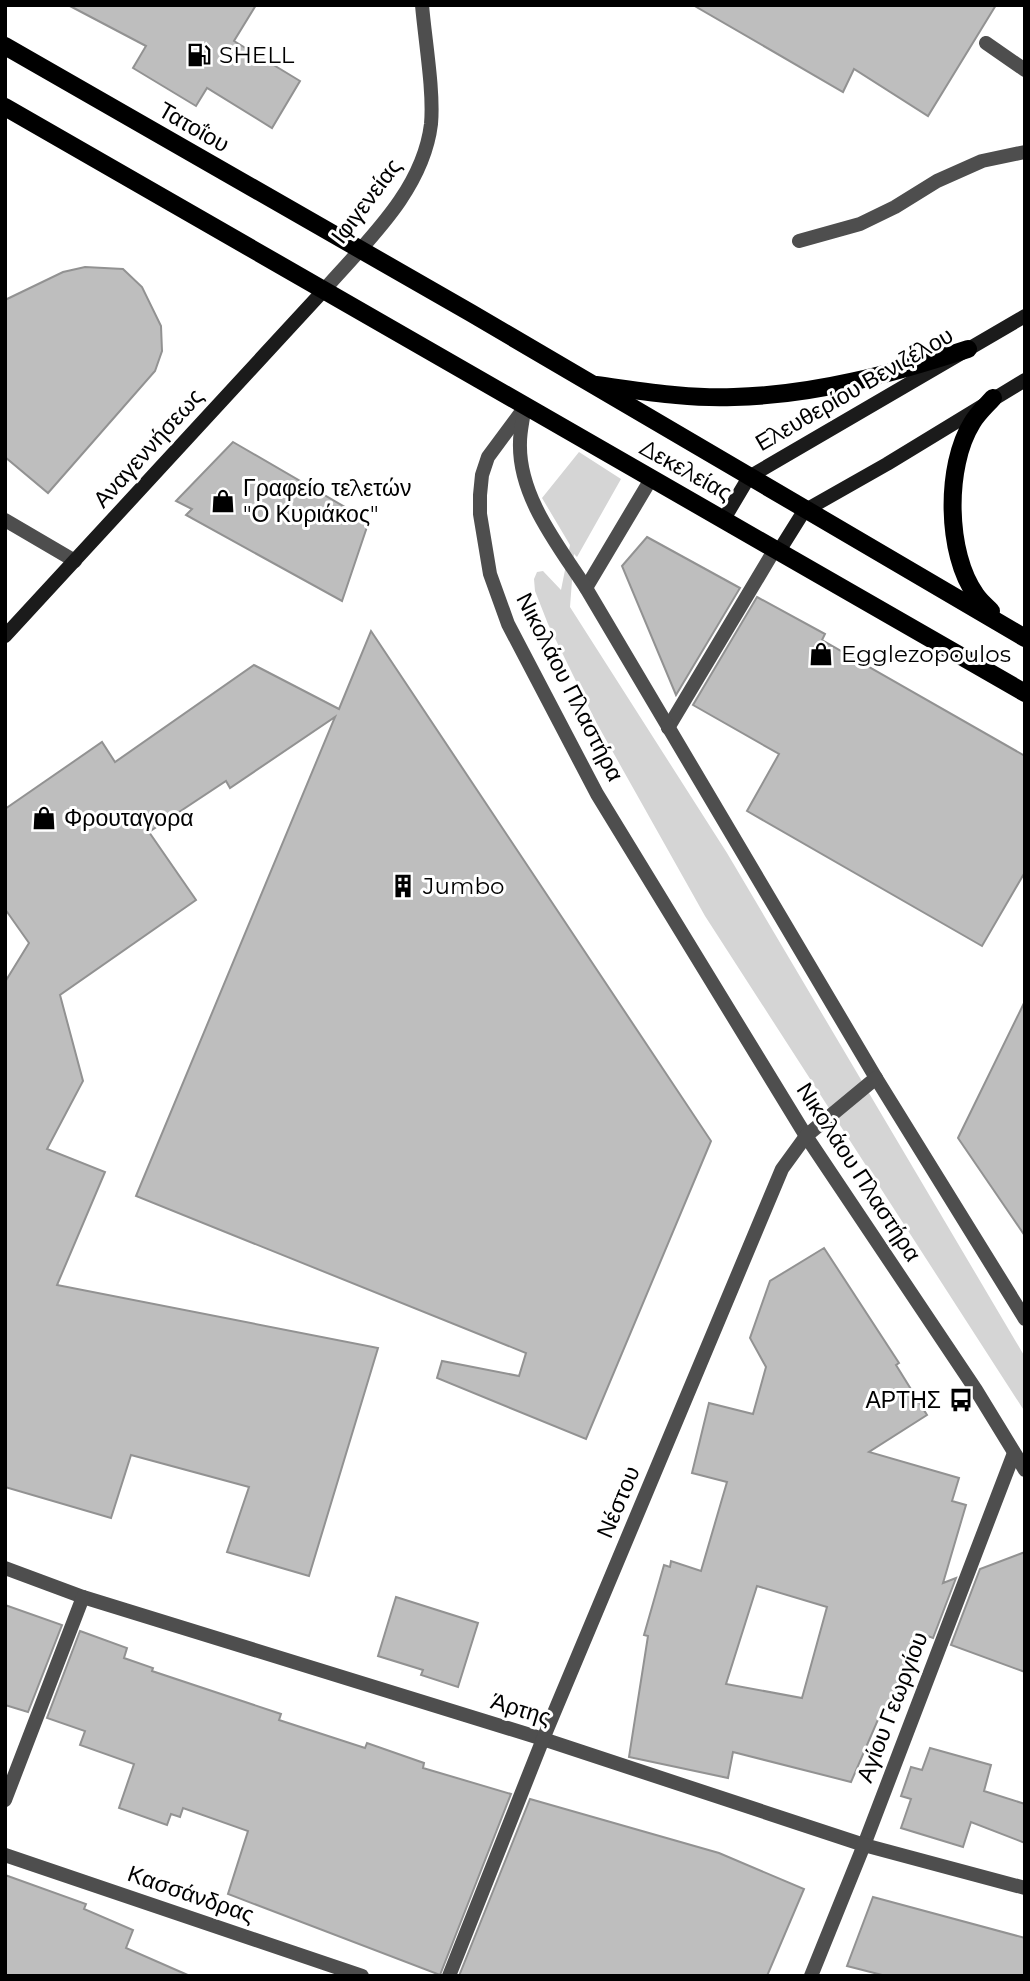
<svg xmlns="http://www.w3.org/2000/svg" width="1030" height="1981" font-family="Montserrat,sans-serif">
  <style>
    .green { fill: #d5d5d5 }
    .building { fill: #bebebe; stroke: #929292; stroke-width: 2; fill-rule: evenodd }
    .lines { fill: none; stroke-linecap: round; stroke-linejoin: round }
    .service { stroke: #4e4e4e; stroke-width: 14 }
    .pedestrian { stroke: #4e4e4e; stroke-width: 14 }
    .minor { stroke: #4e4e4e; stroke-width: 14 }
    .tertiary { stroke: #4e4e4e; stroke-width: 14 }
    .secondary { stroke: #1b1b1b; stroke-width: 14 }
    .primary { stroke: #000; stroke-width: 18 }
    .labels { text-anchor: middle; stroke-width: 6; stroke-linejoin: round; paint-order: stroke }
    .poi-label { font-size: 23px; fill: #000; stroke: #fff; text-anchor: start }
    .street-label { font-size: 23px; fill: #000; stroke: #fff }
  </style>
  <rect width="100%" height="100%" fill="#fff"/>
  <!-- green -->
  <polygon class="green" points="579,452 621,479 577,557 574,554 570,607 727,853 1025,1357 1025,1412 705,916 596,722 548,624 535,591 534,579 537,572 543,571 561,590 570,545 542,498"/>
  <!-- building -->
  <g class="building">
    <polygon points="68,5 256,5 234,41 300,81 272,128 207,88 196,106 133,68 146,46"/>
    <polygon points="693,5 996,5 928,116 854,69 843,92"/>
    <polygon points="85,267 123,269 142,287 161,326 162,351 155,371 48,493 5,457 5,300 63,272"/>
    <polygon points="233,442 369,521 342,601 186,515 192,509 176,501"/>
    <polygon points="647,537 740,588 676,695 622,566"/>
    <polygon points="757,597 825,634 822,640 1025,756 1025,872 982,946 747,811 779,754 693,705"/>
    <polygon points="371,631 711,1141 586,1439 437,1378 442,1361 519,1376 526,1353 136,1196 335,717 230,788 226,781 149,832 196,900 60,995 83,1081 47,1149 105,1172 57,1285 378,1348 309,1576 227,1552 249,1487 131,1455 111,1518 5,1487 5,982 29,943 5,909 5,809 102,742 115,762 254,665 339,709"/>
    <polygon points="1025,1001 1025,1236 958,1138"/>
    <path d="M 824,1248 L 899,1363 L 896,1365 L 927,1415 L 869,1452 L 959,1478 L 952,1501 L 966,1505 L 943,1583 L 956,1578 L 933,1638 L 917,1632 L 895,1713 L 883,1708 L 851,1782 L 733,1752 L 728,1778 L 629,1757 L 648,1636 L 644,1635 L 664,1565 L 670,1567 L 671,1561 L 701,1571 L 727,1482 L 692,1473 L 709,1403 L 753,1414 L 766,1367 L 750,1338 L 770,1281 ZM 757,1586 L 827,1607 L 802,1698 L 726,1684 Z"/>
    <polygon points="1025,1552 1025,1672 951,1645 980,1569"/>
    <polygon points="396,1597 478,1623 458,1687 421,1675 423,1670 378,1656"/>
    <polygon points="5,1605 62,1625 28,1712 5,1705"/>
    <polygon points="80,1631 127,1648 124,1658 153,1668 152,1671 281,1714 279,1720 365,1748 367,1743 424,1763 423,1768 511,1794 440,1975 228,1894 248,1831 183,1808 180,1817 171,1814 167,1825 119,1808 134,1764 80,1745 85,1731 47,1718"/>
    <polygon points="930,1748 991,1765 984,1791 1025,1804 1025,1843 971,1822 963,1847 901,1828 911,1799 901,1796 911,1767 922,1770"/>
    <polygon points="530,1799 719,1853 804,1889 767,1976 459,1976"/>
    <polygon points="5,1875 86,1904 84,1909 133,1930 126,1948 190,1976 5,1976"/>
    <polygon points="873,1897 1025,1938 1025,1976 886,1976 847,1966"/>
  </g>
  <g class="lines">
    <!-- service -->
    <g class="service">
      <polyline points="986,43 1025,70"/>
      <polyline points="799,241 860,224 895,207 937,181 982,161 1025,152"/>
      <polyline points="586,588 651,479"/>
      <polyline points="668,728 775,549"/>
    </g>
    <!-- pedestrian -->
    <polyline class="pedestrian" points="864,1845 1014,1453"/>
    <!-- minor -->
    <g class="minor">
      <polyline points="525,407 488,457 482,475 480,495 480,514 490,574 508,624 597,794 806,1136 976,1390 1025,1470"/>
      <path d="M 524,410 C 523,420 520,431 520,442 C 518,496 558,545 586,588 L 876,1078 L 1025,1319"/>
      <polyline points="5,520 75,561"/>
      <polyline points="5,1568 83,1597 543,1739 864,1845 1025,1888"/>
      <polyline points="5,1800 83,1597"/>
      <polyline points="5,1855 362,1976"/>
      <polyline points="449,1976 543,1739 782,1169 806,1136 876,1078"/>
      <polyline points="811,1976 864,1845"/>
    </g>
    <!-- tertiary -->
    <path class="tertiary" d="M 324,290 C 366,242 423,191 431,124 C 434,91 425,40 422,5"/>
    <!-- secondary -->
    <g class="secondary">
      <polyline points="724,519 749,477 1025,316"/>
      <polyline points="779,551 804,511 887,464 1025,380"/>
      <polyline points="5,636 324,290"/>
    </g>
    <!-- primary -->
    <g class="primary">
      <polyline points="5,46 471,313 1025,638"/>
      <polyline points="5,107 1025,693"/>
      <path d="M 596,385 C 642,391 688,399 734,397 C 814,395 892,374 968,349"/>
      <path d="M 991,611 C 986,606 980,601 976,595 C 946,554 945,466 972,423 C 977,414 986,406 993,398"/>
    </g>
  </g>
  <!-- icons -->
  <defs>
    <g id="fuel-bare" transform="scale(1.89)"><path d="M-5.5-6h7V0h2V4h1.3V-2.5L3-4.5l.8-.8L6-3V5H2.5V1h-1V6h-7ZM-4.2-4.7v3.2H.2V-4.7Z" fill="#000" stroke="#fff" stroke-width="2.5" paint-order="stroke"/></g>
    <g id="shop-bare" transform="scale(1.89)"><path d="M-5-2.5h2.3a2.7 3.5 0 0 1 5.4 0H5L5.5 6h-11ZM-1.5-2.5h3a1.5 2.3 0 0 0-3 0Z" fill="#000" stroke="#fff" stroke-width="2.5" paint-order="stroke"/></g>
    <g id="building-bare" transform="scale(1.89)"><path d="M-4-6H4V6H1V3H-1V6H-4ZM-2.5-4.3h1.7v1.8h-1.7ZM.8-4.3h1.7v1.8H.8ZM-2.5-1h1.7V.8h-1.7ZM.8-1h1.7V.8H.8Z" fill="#000" stroke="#fff" stroke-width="2.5" paint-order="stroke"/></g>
    <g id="bus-bare" transform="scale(1.89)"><path d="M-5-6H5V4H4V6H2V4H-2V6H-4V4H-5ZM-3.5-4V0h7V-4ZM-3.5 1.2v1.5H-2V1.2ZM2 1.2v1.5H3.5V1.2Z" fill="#000" stroke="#fff" stroke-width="2.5" paint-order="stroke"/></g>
  </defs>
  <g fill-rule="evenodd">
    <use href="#fuel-bare" x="199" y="55"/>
    <use href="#shop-bare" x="223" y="501"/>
    <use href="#shop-bare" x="821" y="654"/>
    <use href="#shop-bare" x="44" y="818"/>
    <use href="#building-bare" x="403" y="886"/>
    <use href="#bus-bare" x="961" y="1400"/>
  </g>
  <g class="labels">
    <!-- poi labels -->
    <g class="poi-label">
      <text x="219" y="63">SHELL</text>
      <text x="243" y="496">Γραφείο τελετών<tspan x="243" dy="26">"Ο Κυριάκος"</tspan></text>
      <text x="841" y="662">Egglezopoulos</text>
      <text x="64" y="826">Φρουταγορα</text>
      <text x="423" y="894">Jumbo</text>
      <text x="941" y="1408" text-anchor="end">ΑΡΤΗΣ</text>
    </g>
    <!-- street labels -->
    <g class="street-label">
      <text transform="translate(194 127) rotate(30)" y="8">Τατοΐου</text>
      <text transform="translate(366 201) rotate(-53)" y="8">Ιφιγενείας</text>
      <text transform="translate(854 389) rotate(-30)" y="8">Ελευθερίου Βενιζέλου</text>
      <text transform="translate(148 448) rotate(-48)" y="8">Αναγεννήσεως</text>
      <text transform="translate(686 470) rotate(29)" y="8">Δεκελείας</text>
      <text transform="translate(570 687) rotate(63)" y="8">Νικολάου Πλαστήρα</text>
      <text transform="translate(859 1172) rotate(57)" y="8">Νικολάου Πλαστήρα</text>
      <text transform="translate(618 1502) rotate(-67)" y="8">Νέστου</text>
      <text transform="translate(892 1707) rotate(-69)" y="8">Αγίου Γεωργίου</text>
      <text transform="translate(521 1709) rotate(17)" y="8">Άρτης</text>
      <text transform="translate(191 1894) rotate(19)" y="8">Κασσάνδρας</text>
    </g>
  </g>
  <!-- border -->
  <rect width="1030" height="1981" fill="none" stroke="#000000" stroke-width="14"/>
</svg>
